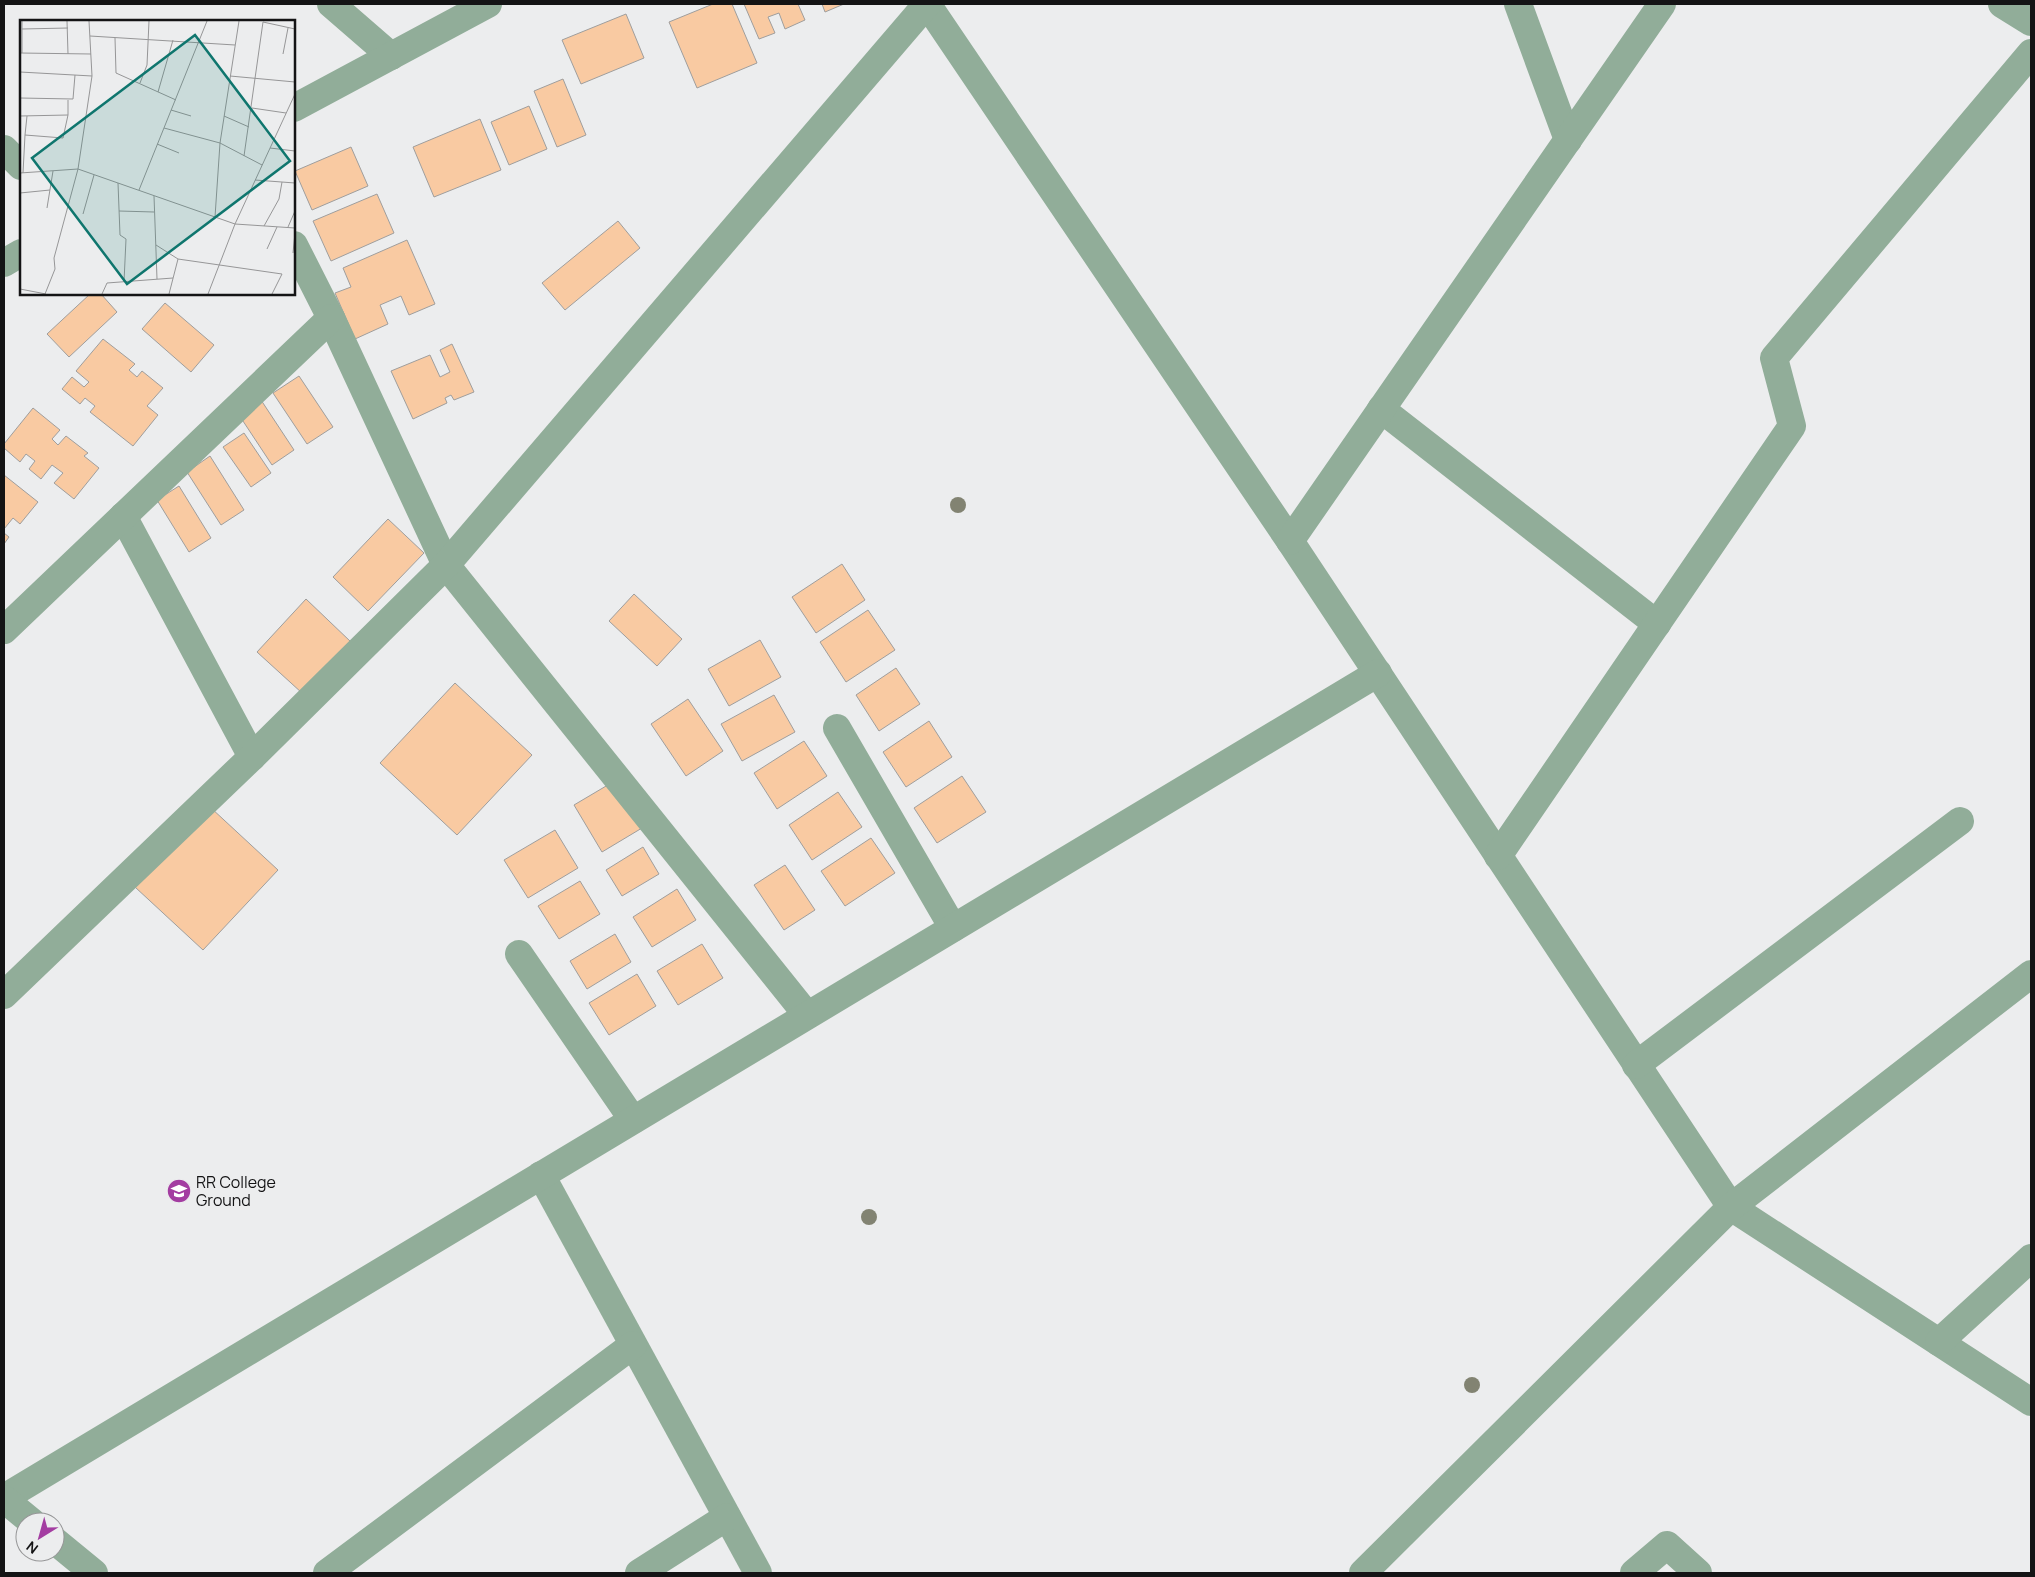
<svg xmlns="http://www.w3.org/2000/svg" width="2035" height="1577" font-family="Manrope,sans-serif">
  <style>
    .building { fill: #f9caa2; stroke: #9f9e9d }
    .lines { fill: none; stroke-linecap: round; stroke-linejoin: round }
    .minor { stroke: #91ad99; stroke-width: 28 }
    .tree { fill: #828372 }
    .labels { text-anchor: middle; stroke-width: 4; stroke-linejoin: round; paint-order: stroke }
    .poi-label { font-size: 16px; fill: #141415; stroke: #ecedee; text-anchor: start }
    .inset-road { fill: none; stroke: #969697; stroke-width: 1 }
    .view { fill: #0f766e; fill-opacity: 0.15; stroke: #0f766e; stroke-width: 2.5 }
    .inset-edge { fill: none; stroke: #141415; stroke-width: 2.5 }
  </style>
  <rect width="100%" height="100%" fill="#ecedee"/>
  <!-- building -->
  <g class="building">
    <polygon points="713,4 732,4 757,63 697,88 669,22"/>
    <polygon points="744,4 798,4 805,20 785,29 779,13 768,17 775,33 759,39"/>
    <polygon points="822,4 844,4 825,12"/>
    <polygon points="626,14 644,58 581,84 562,40"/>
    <polygon points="563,79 586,135 557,147 534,91"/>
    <polygon points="529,106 547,149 509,165 491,122"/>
    <polygon points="480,119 501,170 434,197 413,147"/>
    <polygon points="351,147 368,186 312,210 295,171"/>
    <polygon points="377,194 394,233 331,261 313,221"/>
    <polygon points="618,221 640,248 565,310 542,283"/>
    <polygon points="407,240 435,304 409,315 401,296 380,305 388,324 355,339 335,293 351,287 343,268"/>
    <polygon points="90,294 101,294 117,312 69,357 47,334"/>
    <polygon points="165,303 214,345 191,372 142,329"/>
    <polygon points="103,339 135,364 129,370 137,377 142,371 163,388 147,406 158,415 133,446 90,412 95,406 85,398 80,404 62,389 72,377 84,387 89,382 76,371"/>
    <polygon points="452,344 474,392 454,400 451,395 445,398 447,403 413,419 391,371 430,355 440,377 450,372 440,350"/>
    <polygon points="299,376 333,427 307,444 273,393"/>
    <polygon points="261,400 294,450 272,465 239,415"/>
    <polygon points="33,408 60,430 52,439 58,445 66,436 88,453 84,456 99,468 74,499 54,483 63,473 52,465 41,479 29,469 35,461 26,454 20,462 4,448 4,444"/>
    <polygon points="244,433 271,473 251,487 223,447"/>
    <polygon points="210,456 244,510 221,525 187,472"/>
    <polygon points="4,475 38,502 20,524 13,518 4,529"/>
    <polygon points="179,486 211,538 189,552 157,500"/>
    <polygon points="388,519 424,553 368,611 333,577"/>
    <polygon points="4,533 9,537 4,544"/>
    <polygon points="842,564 865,600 816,633 792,597"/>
    <polygon points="634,594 682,639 657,666 609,621"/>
    <polygon points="306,599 351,642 302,693 257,652"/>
    <polygon points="868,610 895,650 846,682 820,642"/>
    <polygon points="760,640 781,677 729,706 708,669"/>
    <polygon points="896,668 920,704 879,731 856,695"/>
    <polygon points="455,683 532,755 457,835 380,763"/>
    <polygon points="774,695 795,732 742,761 721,724"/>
    <polygon points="688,699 723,751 686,776 651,724"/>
    <polygon points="929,721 952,757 906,787 883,752"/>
    <polygon points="804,741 827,776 777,809 754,773"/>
    <polygon points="623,776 652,822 602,852 574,805"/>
    <polygon points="962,776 986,812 937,843 914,808"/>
    <polygon points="838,792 862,827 812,860 789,825"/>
    <polygon points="197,795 278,870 203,950 122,875"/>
    <polygon points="555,830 578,868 528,898 504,860"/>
    <polygon points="871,838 895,873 845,906 821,871"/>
    <polygon points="643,847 659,874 622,896 606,870"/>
    <polygon points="785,865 815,910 784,930 754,885"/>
    <polygon points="580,881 600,914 559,939 538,906"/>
    <polygon points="677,889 696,920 652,947 633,917"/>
    <polygon points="615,934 631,962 587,989 570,961"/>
    <polygon points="702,944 723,978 678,1005 657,971"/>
    <polygon points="637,974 656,1006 609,1035 589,1003"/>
  </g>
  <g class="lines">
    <!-- minor -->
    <g class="minor">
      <polyline points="331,4 391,56"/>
      <polyline points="927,4 1290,541 1731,1207 2031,1402"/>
      <polyline points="1518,4 1568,140"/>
      <polyline points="2002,4 2031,22"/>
      <polyline points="294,108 488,4"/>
      <polyline points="4,149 21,166"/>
      <polyline points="294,245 331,318 446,565 807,1015"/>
      <polyline points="4,263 21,253"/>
      <polyline points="1381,409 1657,624"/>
      <polyline points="123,516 252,757"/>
      <polyline points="1290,541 1662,4"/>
      <polyline points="4,630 331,318"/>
      <polyline points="837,728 953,928"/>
      <polyline points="1498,856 1792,426 1774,358 2031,53"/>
      <polyline points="519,954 633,1120"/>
      <polyline points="4,995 252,757 446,565 927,4"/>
      <polyline points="1636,1065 1960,821"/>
      <polyline points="541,1175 758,1573"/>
      <polyline points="1939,1342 2031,1258"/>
      <polyline points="4,1498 1378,673"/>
      <polyline points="4,1499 32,1522"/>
      <polyline points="55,1541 94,1573"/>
      <polyline points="327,1573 633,1345"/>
      <polyline points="639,1573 727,1517"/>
      <polyline points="1363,1573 1731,1207 2031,974"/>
      <polyline points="1634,1573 1667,1545 1698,1573"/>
    </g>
  </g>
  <!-- trees -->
  <g class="tree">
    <circle cx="958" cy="505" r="8"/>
    <circle cx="869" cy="1217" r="8"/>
    <circle cx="1472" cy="1385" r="8"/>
  </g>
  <!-- icons -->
  <defs>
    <g id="university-disc" transform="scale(1.25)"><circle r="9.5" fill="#a33da1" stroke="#ecedee"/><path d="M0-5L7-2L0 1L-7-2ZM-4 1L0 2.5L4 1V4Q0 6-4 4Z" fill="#fff"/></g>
  </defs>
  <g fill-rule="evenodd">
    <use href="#university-disc" x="179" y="1191"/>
  </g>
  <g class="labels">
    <!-- poi labels -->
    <g class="poi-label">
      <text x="196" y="1188">RR College<tspan x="196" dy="18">Ground</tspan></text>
    </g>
  </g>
  <!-- overview -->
  <g transform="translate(20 20)">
    <rect width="275" height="275" fill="#ecedee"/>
    <path class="inset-road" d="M 2,1 L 2,33M 47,1 L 48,34M 69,1 L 72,56M 2,9 L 48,8M 70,16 L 215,25M 95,18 L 96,53 L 156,80M 0,33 L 71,34M 263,34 L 268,8M 0,52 L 72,56 L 58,149 L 34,238 L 35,249 L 25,274M 210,56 L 275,62M 120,63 L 127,45 L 129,1M 138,72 L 153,20M 0,78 L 53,79 L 55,55M 232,88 L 266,93M 151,90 L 171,96M 0,96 L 48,95 L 48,80M 7,96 L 5,115 L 43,118 L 48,95M 204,96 L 229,107M 144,108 L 200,123 L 242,145M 137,124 L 159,133M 250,128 L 275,131M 224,136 L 243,2 L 275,9M 0,153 L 58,149 L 215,204 L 275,208M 3,153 L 5,115M 235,160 L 275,163M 98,163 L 100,215 L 106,219 L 104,262M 119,170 L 187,1M 0,173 L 30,170M 134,176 L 137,259M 27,188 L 33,151M 99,191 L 134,192M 63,194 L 74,155M 195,197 L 200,123 L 219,1M 244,206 L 259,179 L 262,162M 268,207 L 275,191M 136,225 L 158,239M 247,229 L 257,207M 273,233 L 275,213M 0,269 L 26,274M 82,274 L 87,263 L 153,258M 149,274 L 158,239 L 262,254 L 252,274M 188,274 L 215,204 L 275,74"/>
    <path class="view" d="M 175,15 L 270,141 L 107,264 L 12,138 Z"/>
    <rect width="275" height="275" class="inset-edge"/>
  </g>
  <!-- border -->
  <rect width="2035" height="1577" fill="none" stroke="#141415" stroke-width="10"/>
  <!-- north arrow -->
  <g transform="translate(40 1537) rotate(217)"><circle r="24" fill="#ecedee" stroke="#969697"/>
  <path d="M0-4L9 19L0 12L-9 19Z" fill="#a33da1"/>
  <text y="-8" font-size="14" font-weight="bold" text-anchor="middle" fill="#141415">N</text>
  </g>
</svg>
